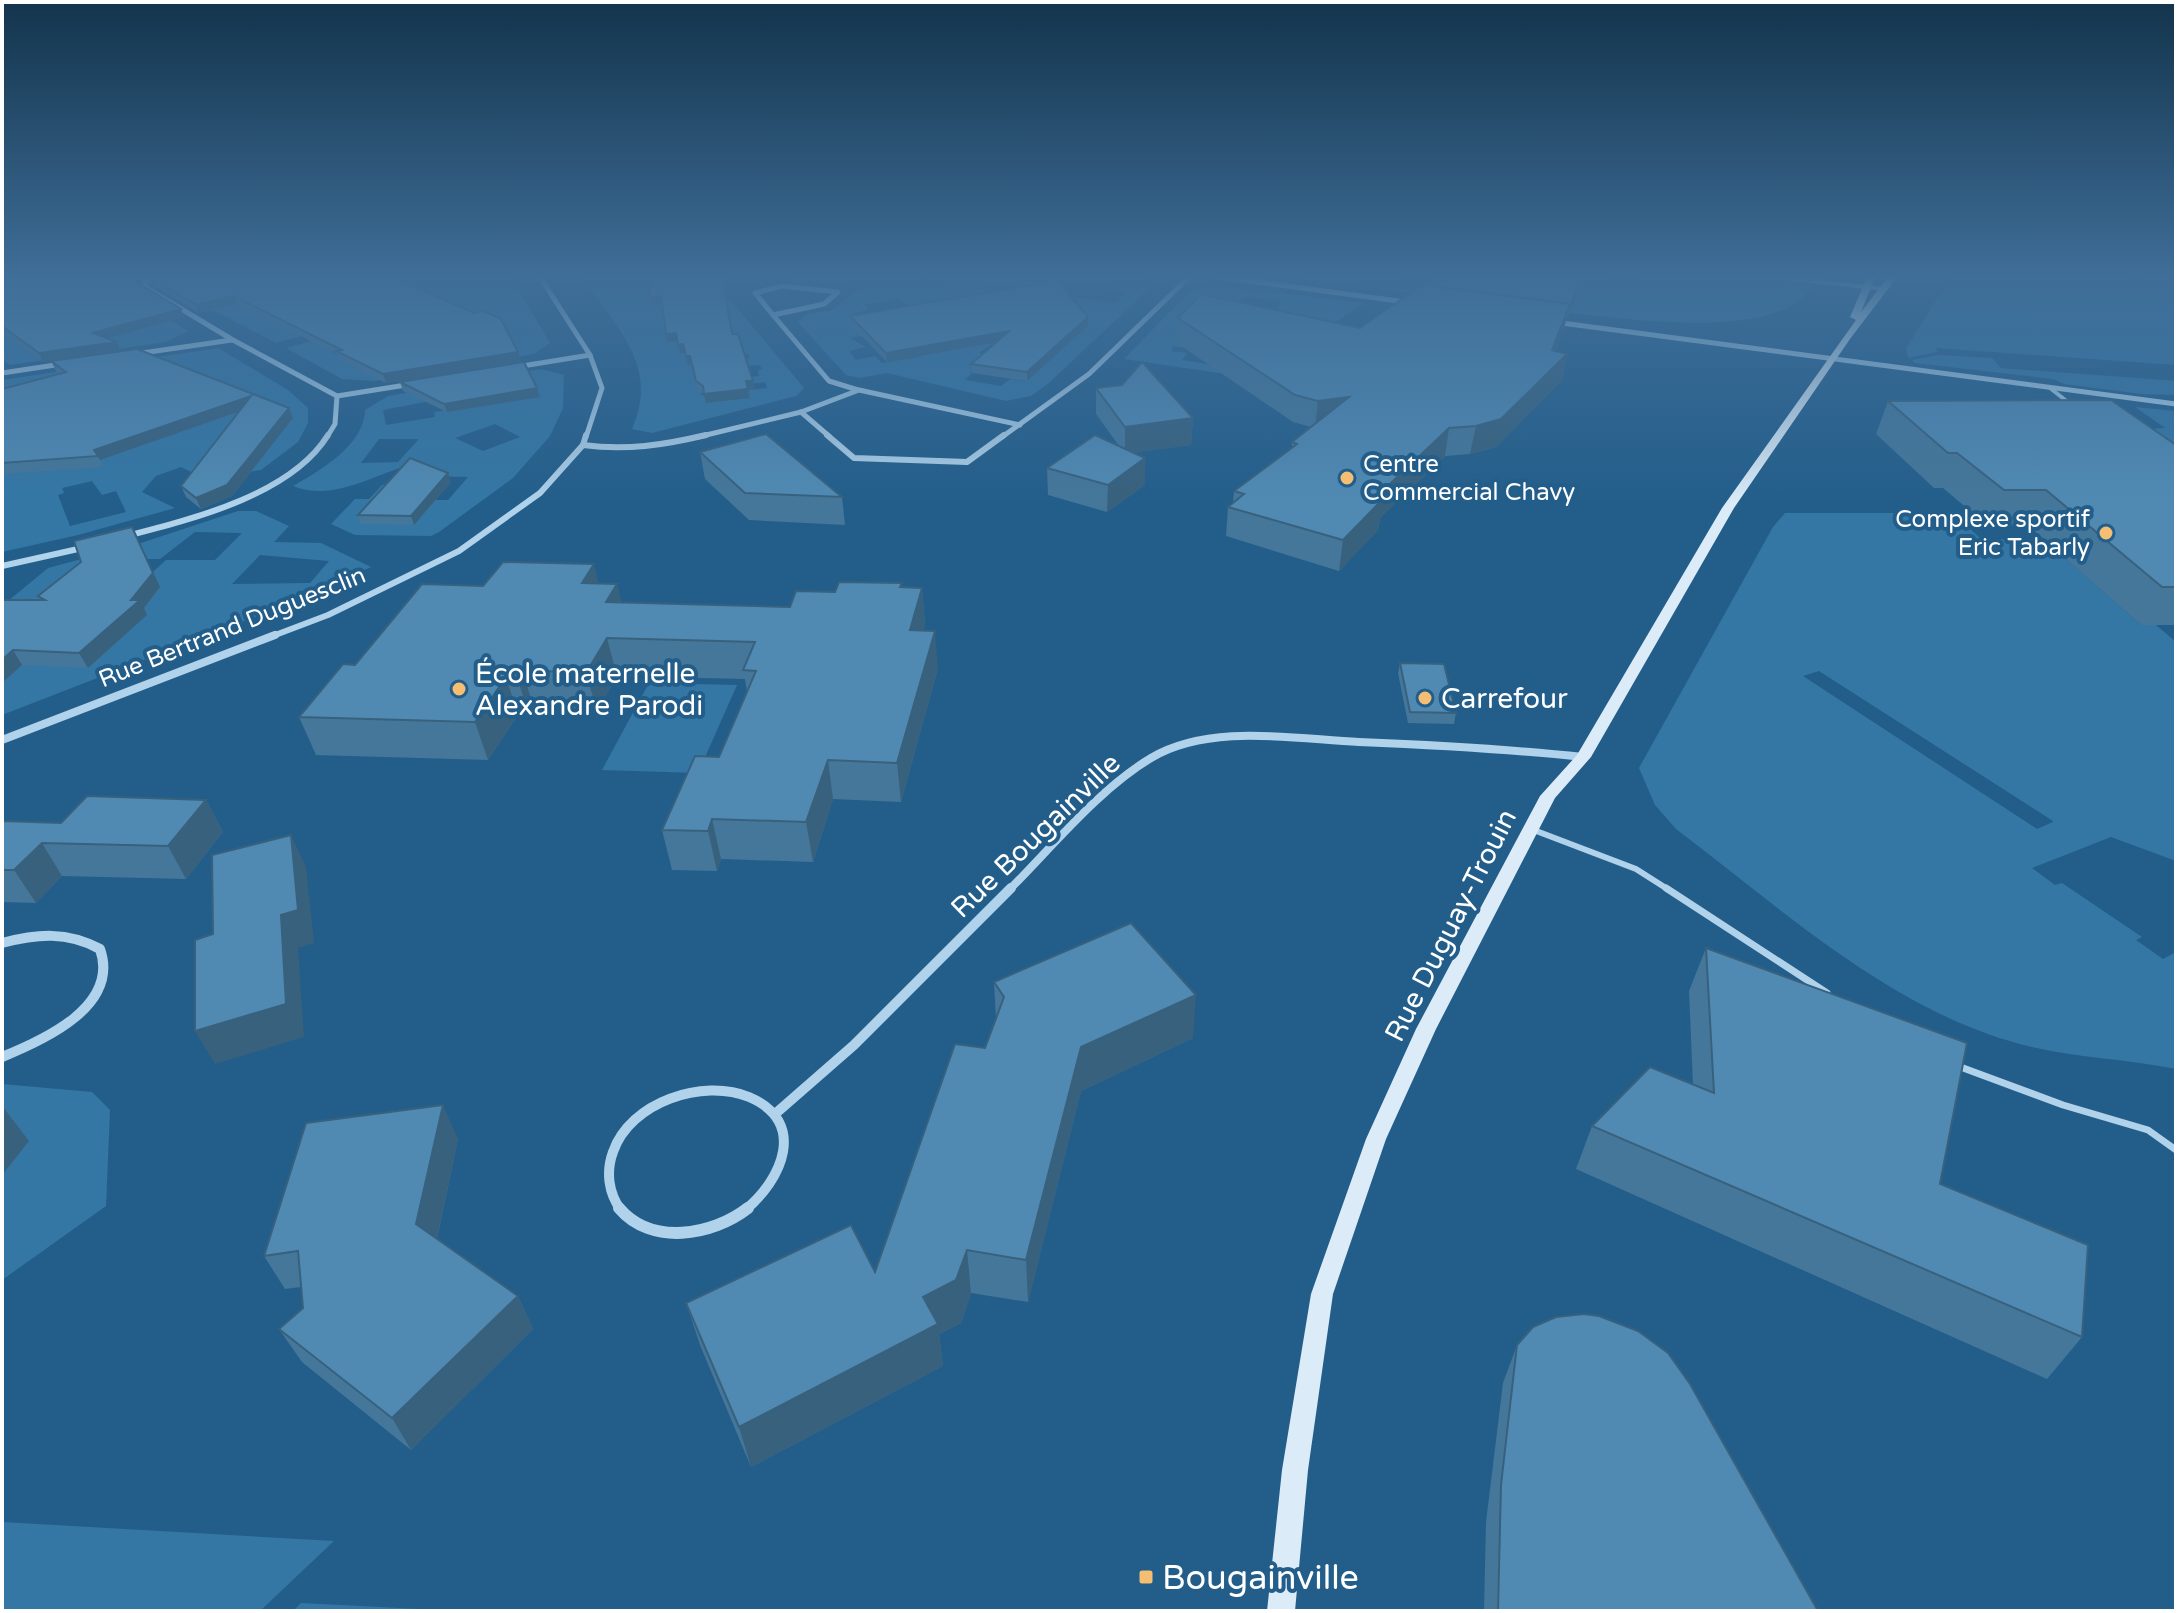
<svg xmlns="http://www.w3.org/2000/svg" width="2178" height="1613" font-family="'Varela Round',sans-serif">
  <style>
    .green { fill: #3477a5; fill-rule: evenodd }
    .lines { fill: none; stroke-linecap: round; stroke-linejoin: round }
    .lane-far2 { stroke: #b0d2ea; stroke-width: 4 }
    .lane-far1 { stroke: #b0d2ea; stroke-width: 6 }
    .lane { stroke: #b0d2ea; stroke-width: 7 }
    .street-far4 { stroke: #b0d2ea; stroke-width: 5 }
    .street-far3 { stroke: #b0d2ea; stroke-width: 6 }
    .street-far2 { stroke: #b0d2ea; stroke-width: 8 }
    .street-far1 { stroke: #b0d2ea; stroke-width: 10 }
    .street { stroke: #b0d2ea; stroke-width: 12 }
    .secondary { fill: #dbecf8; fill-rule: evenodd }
    .wall { fill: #45779a }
    .shaded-wall { fill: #38617d }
    .building { fill: #508ab3; stroke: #38617d; stroke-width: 2 }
    .poi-dot { fill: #f5be73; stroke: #235e8a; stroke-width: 3 }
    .labels { text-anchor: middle; stroke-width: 8; stroke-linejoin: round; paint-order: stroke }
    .far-poi-label { font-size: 24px; fill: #fff; stroke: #235e8a; text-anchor: start }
    .far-street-label { font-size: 24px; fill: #fff; stroke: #235e8a }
    .poi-label { font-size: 28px; fill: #fff; stroke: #235e8a; text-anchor: start }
    .street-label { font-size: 28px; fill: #fff; stroke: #235e8a }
    .near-poi-label { font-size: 34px; fill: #fff; stroke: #235e8a; text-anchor: start }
  </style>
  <rect width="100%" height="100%" fill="#235e8a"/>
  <!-- green -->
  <g class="green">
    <polygon points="2,277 125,277 119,290 188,331 166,342 10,365 2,359"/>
    <path d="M 202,277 L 511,277 L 550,343 L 534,354 L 374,381 L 342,379 L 286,348 L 380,322 L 371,317 L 276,343 L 176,291 ZM 331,352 L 331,351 L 402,358 L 361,371 L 340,360 L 345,358 Z"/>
    <path d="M 582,277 L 726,277 L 717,284 L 804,388 L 796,396 L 652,433 L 632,429 C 660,365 616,328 582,277 ZM 681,341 L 731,355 L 748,354 L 749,358 L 740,359 L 742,366 L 760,365 L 762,369 L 758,370 L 759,376 L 741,378 L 742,385 L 765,382 L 767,388 L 748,390 L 749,398 L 706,402 L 705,395 L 701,395 L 699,364 Z"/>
    <path d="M 775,277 L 951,280 L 1116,303 L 1126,292 L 1111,289 L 1114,284 L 1093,282 L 1088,287 L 1058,279 L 1144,277 L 1154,284 L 1049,383 L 1031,396 L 1006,401 L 887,373 L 860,378 L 846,375 L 798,322 L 807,314 L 832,310 L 860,288 ZM 898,299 L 912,307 L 919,357 L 882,363 L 875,356 L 856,360 L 849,351 L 866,347 L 850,338 L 866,335 L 853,313 L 869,310 L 864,304 ZM 994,343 L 998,343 L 1027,381 L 1010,379 L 1001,386 L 965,380 L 972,373 L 970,372 L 992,356 L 979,353 Z"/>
    <path d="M 1288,277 L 1385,277 L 1428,285 L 1432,277 L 1611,277 L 1610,281 L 1642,285 L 1645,277 L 1753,277 L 1812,285 C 1781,343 1625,318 1570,313 L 1573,303 L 1495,304 Z"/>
    <polygon points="1950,277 2117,277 2138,282 2145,277 2176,277 2176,365 1936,348 1937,352 1908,358 1906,349"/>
    <path d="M 1219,286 L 1364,303 L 1253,378 L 1124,359 L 1191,290 ZM 1245,296 L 1280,301 L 1278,308 L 1219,366 L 1182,360 L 1187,353 L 1171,351 L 1174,346 L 1191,349 L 1225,300 L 1240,302 Z"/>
    <path d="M 218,348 L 288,390 L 308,408 L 308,423 L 298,442 L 261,470 L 204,478 L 181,467 L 156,476 L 142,492 L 175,508 L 78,535 L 2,552 L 2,380 ZM 92,481 L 102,495 L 116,491 L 126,512 L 70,526 L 58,495 L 64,493 L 62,488 Z"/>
    <polygon points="1939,355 1992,358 2001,368 2176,381 2176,395 2141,394 2064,384 2053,379 1915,363 1912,360"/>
    <path d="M 541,369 L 564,375 L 563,408 L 550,436 L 513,478 L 439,532 L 431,536 L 355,535 L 331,524 L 355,499 L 369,499 L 382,485 L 412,475 L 402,467 C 368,479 328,501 293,486 C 320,471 365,444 365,410 L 388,396 ZM 539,396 L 434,412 L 435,417 L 386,425 L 383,410 L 430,401 ZM 495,424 L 520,437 L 483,451 L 455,438 ZM 379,439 L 418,439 L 418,440 L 398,462 L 361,463 ZM 423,476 L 468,477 L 448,500 L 436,500 Z"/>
    <polygon points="2135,407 2176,411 2176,448 2148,429 2165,428"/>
    <path d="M 238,511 L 256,511 L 289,526 L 274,542 L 321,543 L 371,567 L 306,597 L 2,715 L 2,683 L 17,668 L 135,588 L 166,560 L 215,560 L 242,533 L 195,532 L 160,559 L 117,559 L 63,597 L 2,606 L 48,568 L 138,544 ZM 260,555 L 329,561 L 310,583 L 232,584 Z"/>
    <path d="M 1785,513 L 1953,513 L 1981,539 L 2044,539 L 2141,625 L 2156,625 L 2176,642 L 2176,861 L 2111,837 L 2032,868 L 2055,885 L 2062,883 L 2142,937 L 2136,940 L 2163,959 L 2176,952 L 2176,1069 C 2128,1059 2079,1058 2032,1047 C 1898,1016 1783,910 1676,829 L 1655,805 L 1639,768 L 1773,527 ZM 1819,671 L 2053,821 L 2053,822 L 2037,829 L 1803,676 Z"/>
    <polygon points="649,683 737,685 698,773 602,770"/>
    <polygon points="2,1084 92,1092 110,1110 106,1206 2,1280 2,1175 28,1141 2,1139"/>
    <polygon points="2,1522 334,1541 260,1611 2,1611"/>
    <polygon points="301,1603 459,1611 293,1611"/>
  </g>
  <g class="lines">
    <!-- lane-far2 -->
    <g class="lane-far2">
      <polyline points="1775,277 1884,289"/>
      <polyline points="2050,388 2069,403"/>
    </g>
    <!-- lane-far1 -->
    <polyline class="lane-far1" points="1531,829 1636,869 1669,890"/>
    <!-- lane -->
    <g class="lane">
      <polyline points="1666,888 1827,993"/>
      <polyline points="1955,1065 2063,1105 2148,1130 2176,1150"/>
    </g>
    <!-- street-far4 -->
    <g class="street-far4">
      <polyline points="149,277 143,286 233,340 337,396 335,424 327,437"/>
      <polyline points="540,277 590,355 602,388 586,437"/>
      <polyline points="1220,277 1406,302"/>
      <polygon points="782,286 838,292 824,304 773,315 755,293"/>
      <polyline points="773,315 829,381 858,390"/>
      <polyline points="1554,322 2176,404"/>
      <polyline points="135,354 232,340"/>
      <polyline points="516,367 590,355"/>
      <polyline points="2,373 62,364"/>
      <polyline points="337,396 412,384"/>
      <polyline points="801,412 830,437"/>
      <polyline points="698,437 801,412 859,390 1020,425"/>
      <polyline points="1002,437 1089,374 1189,277"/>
    </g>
    <!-- street-far3 -->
    <g class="street-far3">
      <polyline points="827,435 854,458 967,462 1004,435"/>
      <path d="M 583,445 C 626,451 664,445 706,435"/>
      <path d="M 127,536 C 192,519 291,495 328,435"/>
      <polyline points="2,566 87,547"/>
      <polyline points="270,637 328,615 459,551 540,493 583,445 586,435"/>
    </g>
    <!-- street-far2 -->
    <g class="street-far2">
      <polyline points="2,740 275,635"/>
      <path d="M 1009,890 C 1052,847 1099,789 1151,758 C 1210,723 1294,739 1359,742 C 1434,745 1508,749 1583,757"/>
    </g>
    <!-- street-far1 -->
    <g class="street-far1">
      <path d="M 2,943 C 37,934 67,931 100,949 C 120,1006 44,1040 2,1057"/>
      <polyline points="775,1114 854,1045 1011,888"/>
      <path d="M 621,1210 C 608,1193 606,1171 613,1152 C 630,1102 703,1078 749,1097 C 808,1122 782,1180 745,1210"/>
    </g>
    <!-- street -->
    <path class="street" d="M 619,1208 C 651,1246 712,1236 748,1208"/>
    <!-- secondary -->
    <polygon class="secondary" points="1867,277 1875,277 1861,312 1888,277 1897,277 1850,339 1734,508 1591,757 1555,798 1436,1029 1386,1139 1333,1294 1308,1470 1295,1611 1267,1611 1282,1470 1311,1294 1366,1139 1416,1029 1540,796 1577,755 1722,508 1856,320 1850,317"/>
  </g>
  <!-- wall -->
  <g class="wall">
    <polygon points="15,277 143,277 138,283 184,317 107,338 117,342 120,350 43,362 2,331 2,283"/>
    <polygon points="148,277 393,277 518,352 521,361 386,383 339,360 337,354 237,304 199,313 151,284"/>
    <polygon points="640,277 732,334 755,389 748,390 750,398 706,403 705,395 697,390 691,364 688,365 685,353 680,353 678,341 668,342 662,304 652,305 650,287 641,288"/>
    <polygon points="916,277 1054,277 1088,326 1027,381 972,373 971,364 996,343 887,362 851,325 850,316 1017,287"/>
    <polygon points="1448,277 1583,277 1568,318 1567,318 1564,328 1556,351 1567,354 1562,380 1496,447 1470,454 1445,456 1380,518 1378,530 1339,571 1226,536 1228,507 1233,502 1234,491 1292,448 1292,442 1311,427 1293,422 1177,343 1178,318 1360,328 1435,286"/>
    <polygon points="51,361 293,418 232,496 201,509 186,497 181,486 239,412 100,460 103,467 2,474 2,389 60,374 56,371"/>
    <polygon points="400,382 540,397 447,412 403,391"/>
    <polygon points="1096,388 1193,418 1191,445 1134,452 1145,485 1107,512 1048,495 1047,468 1119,446 1096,414"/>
    <polygon points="1888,401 2176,445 2176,625 2141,625 2029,526 1988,526 1943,488 1934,488 1876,434"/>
    <polygon points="700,452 842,497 845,525 749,520 705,479"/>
    <polygon points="451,482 414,525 361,524 358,515"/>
    <polygon points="599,583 617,584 621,602 790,607 835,592 902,583 902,587 922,588 925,624 923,631 938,668 901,802 833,799 813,862 721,859 717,871 672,870 662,830 719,757 747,692 745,679 617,676 597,711 534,708 529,715 518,715 488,760 316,755 299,717 355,665 483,586"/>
    <polygon points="160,587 144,608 147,615 88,668 22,665 2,683 2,600 40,600 38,596"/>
    <polygon points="1400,663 1456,713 1454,724 1408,723 1398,673"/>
    <polygon points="206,800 223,832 186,879 62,876 36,903 2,902 2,821 61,823"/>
    <polygon points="1706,948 1940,1184 2082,1337 2047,1379 1576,1169 1592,1126 1693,1085 1689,991"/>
    <polygon points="994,982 1193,1038 1081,1091 1028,1302 971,1293 961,1323 939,1334 943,1366 751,1467 700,1345 686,1303 875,1272 985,1048 996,1019"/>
    <polygon points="458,1139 437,1239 518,1296 533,1329 411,1450 302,1362 279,1329 303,1308 301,1287 285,1289 264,1256"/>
    <polygon points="1517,1345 1818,1611 1484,1611 1486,1522 1503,1383"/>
  </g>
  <!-- shaded-wall -->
  <g class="shaded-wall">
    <polygon points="135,277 143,277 138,283 135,281"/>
    <polygon points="1581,277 1583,277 1568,318 1570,307"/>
    <polygon points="640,280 649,280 651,287 641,288"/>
    <polygon points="234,296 237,304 199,313 196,305"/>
    <polygon points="661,296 662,304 652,305 650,297"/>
    <polygon points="1570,304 1564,328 1548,373 1567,354 1562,380 1496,447 1470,454 1476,426 1552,350"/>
    <polygon points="181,309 184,317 97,341 93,333"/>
    <polygon points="1088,317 1088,326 1027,381 1027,372"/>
    <polygon points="1009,331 1009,340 887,362 886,353"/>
    <polygon points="676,333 678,341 668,342 666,334"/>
    <polygon points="117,342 120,350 43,362 39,353"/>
    <polygon points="683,344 685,353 680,353 678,345"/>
    <polygon points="518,352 521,361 386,383 383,374"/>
    <polygon points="686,356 690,356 691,364 688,365"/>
    <polygon points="746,381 753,381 755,389 748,390 750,398 706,403 704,394"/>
    <polygon points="537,388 540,397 447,412 444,404"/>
    <polygon points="251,396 255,406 100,460 94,450"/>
    <polygon points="1349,397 1315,428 1318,401"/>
    <polygon points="289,408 293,418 232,496 201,509 196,498"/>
    <polygon points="1193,418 1191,445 1125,454 1125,427"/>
    <polygon points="1449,428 1445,456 1380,518 1378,530 1339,571 1343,540 1375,498"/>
    <polygon points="1145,458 1145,485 1107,512 1108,485"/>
    <polygon points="448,473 451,482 414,525 411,516"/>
    <polygon points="132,527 160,587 144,608 147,615 88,668 79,653 131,600"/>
    <polygon points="594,564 603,600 582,583"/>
    <polygon points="617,584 625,620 606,602"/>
    <polygon points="922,588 925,624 913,668 910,630"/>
    <polygon points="935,631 938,668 901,802 897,763"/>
    <polygon points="607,638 617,676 597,711 586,673"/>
    <polygon points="13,650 22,665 2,683 2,660"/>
    <polygon points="522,670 534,708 529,715 517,677"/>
    <polygon points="506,677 518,715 488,760 475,722"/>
    <polygon points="828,760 833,799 813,862 806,822"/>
    <polygon points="206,800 223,832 186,879 168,846"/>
    <polygon points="712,819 721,859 717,871 708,831"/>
    <polygon points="291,835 306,867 314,943 298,948 304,1037 215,1064 195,1031 281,915"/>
    <polygon points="42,843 62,876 36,903 14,870"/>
    <polygon points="1196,995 1193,1038 1081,1091 1028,1302 1026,1260 1081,1047"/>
    <polygon points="443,1105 458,1139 433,1257 416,1224"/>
    <polygon points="3,1107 29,1141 2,1175 2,1109"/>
    <polygon points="967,1250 971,1293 961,1323 939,1334 943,1366 751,1467 739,1427 923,1297"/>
    <polygon points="518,1296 533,1329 411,1450 392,1418"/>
  </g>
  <!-- building -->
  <g class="building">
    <polygon points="15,277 135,277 135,281 181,309 93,333 117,342 39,353 2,326 2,283"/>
    <polygon points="149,277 393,277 474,313 483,311 501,319 518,352 383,374 336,351 342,350 234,296 196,305"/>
    <polygon points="640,277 722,277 732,334 738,334 753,381 746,381 748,389 704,394 703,386 696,381 690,356 686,356 683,344 678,345 676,333 666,334 661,296 650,297 649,280 640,280"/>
    <polygon points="1000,277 1054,277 1088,317 1027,372 971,364 1009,331 886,353 850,316 1048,282"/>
    <polygon points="1448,277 1581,277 1570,307 1568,306 1570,304 1436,286"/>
    <polygon points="1422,285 1570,304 1552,350 1567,354 1501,419 1476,426 1449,428 1375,498 1382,500 1343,540 1228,507 1244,494 1234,491 1297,444 1292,442 1349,397 1318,401 1295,395 1178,318 1201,294 1360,328"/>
    <polygon points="137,349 289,408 227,485 196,498 181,486 251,396 94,450 98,456 2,463 2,389 66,372 51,361"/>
    <polygon points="524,362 537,388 444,404 400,382"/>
    <polygon points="1142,362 1193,418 1125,427 1096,388 1122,385"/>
    <polygon points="2111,400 2176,445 2176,587 2162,587 2046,490 2004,490 1957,453 1948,453 1888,401"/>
    <polygon points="766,434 842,497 745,493 700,452"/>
    <polygon points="1095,435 1145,458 1108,485 1047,468"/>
    <polygon points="410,458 448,473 411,516 358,515"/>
    <polygon points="132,527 153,573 131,600 140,600 79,653 13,650 2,660 2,600 45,600 38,596 81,562 74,541"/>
    <polygon points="503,562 594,564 582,583 617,584 606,602 790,607 796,591 835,592 839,582 902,583 900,587 922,588 910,630 935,631 897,763 828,760 806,822 712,819 708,831 662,830 695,756 719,757 756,671 743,670 755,642 607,638 586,673 522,670 517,677 506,677 475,722 299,717 343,664 355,665 422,584 483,586"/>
    <polygon points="1400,663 1444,664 1456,713 1410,712"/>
    <polygon points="87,796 206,800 168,846 42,843 14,870 2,870 2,821 61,823"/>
    <polygon points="291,835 298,910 281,915 286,1004 195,1031 195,940 213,934 212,855"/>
    <polygon points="1131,923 1196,995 1081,1047 1026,1260 967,1250 956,1280 923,1297 938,1324 739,1427 686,1303 851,1225 875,1272 955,1044 985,1048 1004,997 994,982"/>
    <polygon points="1706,948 1967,1043 1940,1184 2088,1245 2082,1337 1592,1126 1650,1067 1714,1093"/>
    <polygon points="443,1105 416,1224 518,1296 392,1418 279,1329 303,1308 298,1251 264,1256 306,1123"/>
    <polygon points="1584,1314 1599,1316 1638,1331 1668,1353 1690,1384 1818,1611 1498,1611 1501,1485 1517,1345 1533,1327 1556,1317"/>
  </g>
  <!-- sky -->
  <linearGradient id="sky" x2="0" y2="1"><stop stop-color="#13344c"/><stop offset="0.55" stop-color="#3f6e98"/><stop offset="1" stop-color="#3f6e98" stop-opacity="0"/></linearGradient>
  <rect width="2178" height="503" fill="url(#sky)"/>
  <!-- markers -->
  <g class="poi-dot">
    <circle cx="1347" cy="478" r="8"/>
    <circle cx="2106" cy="533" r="8"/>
    <circle cx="459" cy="689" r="8"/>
    <circle cx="1425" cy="698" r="8"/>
    <rect x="1138" y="1569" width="16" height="16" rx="4"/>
  </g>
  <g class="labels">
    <!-- far-poi labels -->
    <g class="far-poi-label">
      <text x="1363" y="472">Centre<tspan x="1363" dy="28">Commercial Chavy</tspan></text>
      <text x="2090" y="527" text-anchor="end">Complexe sportif<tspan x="2090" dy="28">Eric Tabarly</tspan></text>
    </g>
    <!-- far-street labels -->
    <g class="far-street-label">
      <text transform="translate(232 627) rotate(-22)" y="8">Rue Bertrand Duguesclin</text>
    </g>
    <!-- poi labels -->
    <g class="poi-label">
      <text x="475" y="683">École maternelle<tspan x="475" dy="32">Alexandre Parodi</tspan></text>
      <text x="1441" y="708">Carrefour</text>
    </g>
    <!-- street labels -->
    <g class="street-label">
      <text transform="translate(1035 835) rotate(-44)" y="10">Rue Bougainville</text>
      <text transform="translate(1450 925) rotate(-63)" y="10">Rue Duguay-Trouin</text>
    </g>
    <!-- near-poi labels -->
    <g class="near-poi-label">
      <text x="1162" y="1589">Bougainville</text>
    </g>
  </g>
  <!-- border -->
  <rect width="2178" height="1613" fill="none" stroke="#ffffff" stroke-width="8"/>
</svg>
